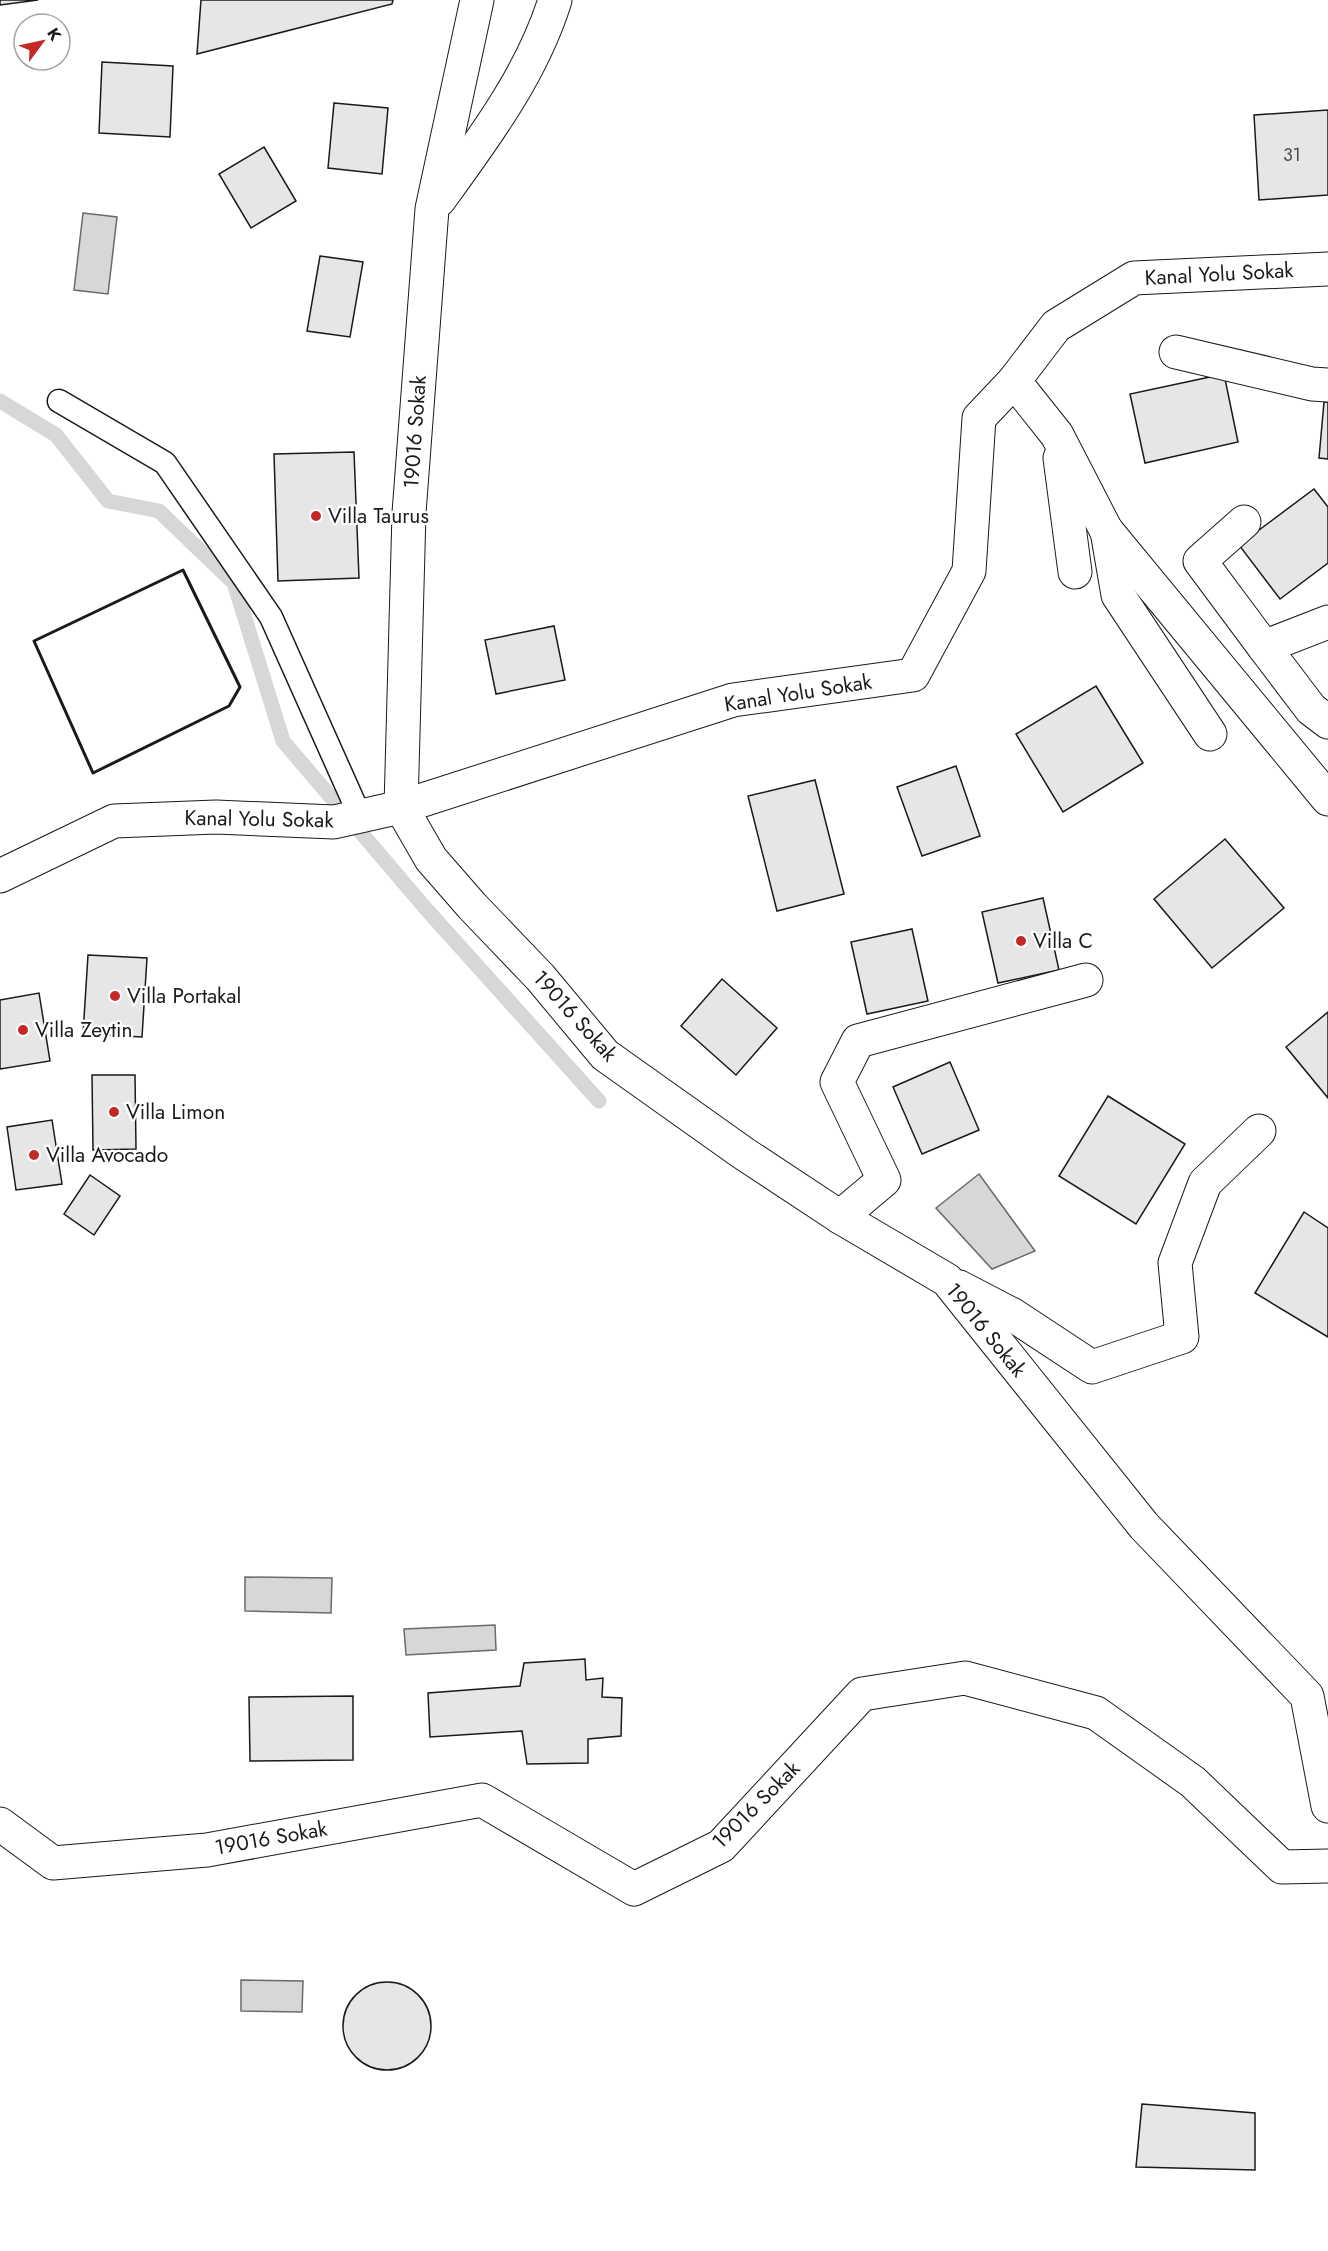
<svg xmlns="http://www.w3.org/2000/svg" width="1328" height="2251" font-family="Jost,sans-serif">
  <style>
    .water { fill: #d7d7d7; stroke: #6a6a6a; stroke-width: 1.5 }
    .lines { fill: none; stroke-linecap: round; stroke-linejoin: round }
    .stream { stroke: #d7d7d7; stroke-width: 15 }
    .building { fill: #e6e6e6; stroke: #1a1a1a; stroke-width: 1.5 }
    .service-casing { stroke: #1a1a1a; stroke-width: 25 }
    .minor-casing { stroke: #1a1a1a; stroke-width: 35 }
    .tertiary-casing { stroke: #1a1a1a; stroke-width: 35 }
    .service { stroke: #fff; stroke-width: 22 }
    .minor { stroke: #fff; stroke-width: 33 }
    .tertiary { stroke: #fff; stroke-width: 33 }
    .wall { stroke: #1a1a1a; stroke-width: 3 }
    .poi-dot { fill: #c62828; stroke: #fff; stroke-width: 2 }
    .labels { text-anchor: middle; stroke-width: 4.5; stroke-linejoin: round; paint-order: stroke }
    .number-label { font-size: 18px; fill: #4d4d4d }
    .street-label { font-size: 21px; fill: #1a1a1a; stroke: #fff }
    .poi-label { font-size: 21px; fill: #1a1a1a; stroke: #fff; text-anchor: start }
  </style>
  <rect width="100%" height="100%" fill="#fff"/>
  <!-- water -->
  <g class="water">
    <polygon points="83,213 117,217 108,294 74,290"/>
    <polygon points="979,1174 1035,1251 992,1269 936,1208"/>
    <polygon points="245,1577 332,1578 331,1613 245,1611"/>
    <polygon points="495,1625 496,1650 406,1655 404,1629"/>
    <polygon points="241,1980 303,1981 302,2012 241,2011"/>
  </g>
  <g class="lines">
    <!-- stream -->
    <polyline class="stream" points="0,401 56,435 108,501 159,511 234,583 283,741 427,910 599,1101"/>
  </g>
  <!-- building -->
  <g class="building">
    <polygon points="0,0 38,0 0,5"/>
    <polygon points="201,0 393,0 392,4 197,54"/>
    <polygon points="102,62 173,66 170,137 99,133"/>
    <polygon points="334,103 388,108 382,174 328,168"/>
    <polygon points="1328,110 1328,195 1259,200 1254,115"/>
    <polygon points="264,147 296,201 251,228 219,174"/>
    <polygon points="320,256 363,262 350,337 307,331"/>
    <polygon points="1224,374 1238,442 1145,463 1130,394"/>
    <polygon points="1324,402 1328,402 1328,459 1319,458"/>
    <polygon points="354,452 359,578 278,581 274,454"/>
    <polygon points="1314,489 1328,507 1328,563 1280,599 1239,545"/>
    <polygon points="554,626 565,680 496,694 485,640"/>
    <polygon points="1096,686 1143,763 1063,812 1016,734"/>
    <polygon points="956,766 980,836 922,856 897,787"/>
    <polygon points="815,780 844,894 777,911 748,796"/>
    <polygon points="1225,839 1284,908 1212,968 1154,899"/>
    <polygon points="1043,898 1059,970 998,983 982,912"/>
    <polygon points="912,929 928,1001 867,1014 851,942"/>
    <polygon points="88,955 147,958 142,1037 83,1034"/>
    <polygon points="722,979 777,1028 736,1075 681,1026"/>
    <polygon points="39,993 50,1061 0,1069 0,1000"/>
    <polygon points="1328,1012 1328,1098 1286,1047"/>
    <polygon points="950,1062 979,1130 922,1154 893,1087"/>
    <polygon points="92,1075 135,1075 136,1149 93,1150"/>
    <polygon points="1108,1096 1185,1144 1136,1224 1059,1176"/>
    <polygon points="52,1120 62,1184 16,1190 7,1127"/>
    <polygon points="90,1175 120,1196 94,1235 64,1214"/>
    <polygon points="1304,1212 1328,1228 1328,1337 1255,1293"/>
    <polygon points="585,1659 586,1680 603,1678 602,1697 622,1698 621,1736 588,1739 588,1763 527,1764 522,1731 430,1737 428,1693 520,1686 524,1663"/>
    <polygon points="353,1696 353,1760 250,1761 249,1697"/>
    <circle cx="387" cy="2026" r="44"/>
    <polygon points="1142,2104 1255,2113 1255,2170 1136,2167"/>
  </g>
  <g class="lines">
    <!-- service casing -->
    <g class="service-casing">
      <polyline id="service" points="59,401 165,463 271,617 360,816"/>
    </g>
    <!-- minor casing -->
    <g class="minor-casing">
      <g id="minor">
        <polyline points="477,0 432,209 409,513 401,807 431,859 472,906 540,977 605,1055 743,1153 840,1217 947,1280 1144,1526 1307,1696 1328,1806"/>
        <path d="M 439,200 C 484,138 532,74 555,0"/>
        <polyline points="1176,352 1312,384 1328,385"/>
        <polyline points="1014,381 1057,435 1106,530 1328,799"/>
        <polyline points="1060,458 1075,572"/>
        <polyline points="1244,522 1200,561 1264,647 1328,622"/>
        <polyline points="1107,531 1118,595 1210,734"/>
        <polyline points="1264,647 1311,709 1328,722"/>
        <polyline points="840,1217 884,1180 837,1082 858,1041 1086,980"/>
        <polyline points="959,1287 1013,1315 1092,1367 1182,1337 1175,1263 1205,1183 1259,1131"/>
        <polyline points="0,1824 53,1863 207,1850 482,1800 634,1889 721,1846 862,1694 965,1678 1096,1713 1193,1782 1282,1867 1328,1866"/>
      </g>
    </g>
    <!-- tertiary casing -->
    <g class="tertiary-casing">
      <polyline id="tertiary" points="0,876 114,821 216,817 334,822 401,807 733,700 913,675 969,571 979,418 1014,381 1056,326 1134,278 1328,269"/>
    </g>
    <!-- service -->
    <use href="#service" class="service"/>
    <!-- minor -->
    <use href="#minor" class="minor"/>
    <!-- tertiary -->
    <use href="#tertiary" class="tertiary"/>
    <!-- wall -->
    <polygon class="wall" points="183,570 240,687 229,706 93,773 34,641"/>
  </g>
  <!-- markers -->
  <g class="poi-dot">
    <circle cx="316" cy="516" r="6"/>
    <circle cx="1021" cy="941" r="6"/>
    <circle cx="115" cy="996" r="6"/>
    <circle cx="23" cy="1030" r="6"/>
    <circle cx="114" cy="1112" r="6"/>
    <circle cx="34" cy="1155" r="6"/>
  </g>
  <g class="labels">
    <!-- number labels -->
    <g class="number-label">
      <text x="1292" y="161">31</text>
    </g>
    <!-- street labels -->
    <g class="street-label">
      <text transform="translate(1219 274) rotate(-3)" y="7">Kanal Yolu Sokak</text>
      <text transform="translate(415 432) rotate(-86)" y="7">19016 Sokak</text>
      <text transform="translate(798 693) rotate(-9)" y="7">Kanal Yolu Sokak</text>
      <text transform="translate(259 819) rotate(1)" y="7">Kanal Yolu Sokak</text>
      <text transform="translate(575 1016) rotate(48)" y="7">19016 Sokak</text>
      <text transform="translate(986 1330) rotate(51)" y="7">19016 Sokak</text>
      <text transform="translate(756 1805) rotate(-45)" y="7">19016 Sokak</text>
      <text transform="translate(271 1838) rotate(-10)" y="7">19016 Sokak</text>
    </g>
    <!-- poi labels -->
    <g class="poi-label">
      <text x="328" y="523">Villa Taurus</text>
      <text x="1033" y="948">Villa C</text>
      <text x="127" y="1003">Villa Portakal</text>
      <text x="35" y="1037">Villa Zeytin</text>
      <text x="126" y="1119">Villa Limon</text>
      <text x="46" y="1162">Villa Avocado</text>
    </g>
  </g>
  <!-- north arrow -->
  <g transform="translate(42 42) rotate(57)"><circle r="28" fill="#ffffff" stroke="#a3a3a3" stroke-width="1.5"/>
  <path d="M0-4.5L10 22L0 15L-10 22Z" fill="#c62828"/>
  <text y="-9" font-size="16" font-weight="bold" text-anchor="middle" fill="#1a1a1a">K</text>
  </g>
</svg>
